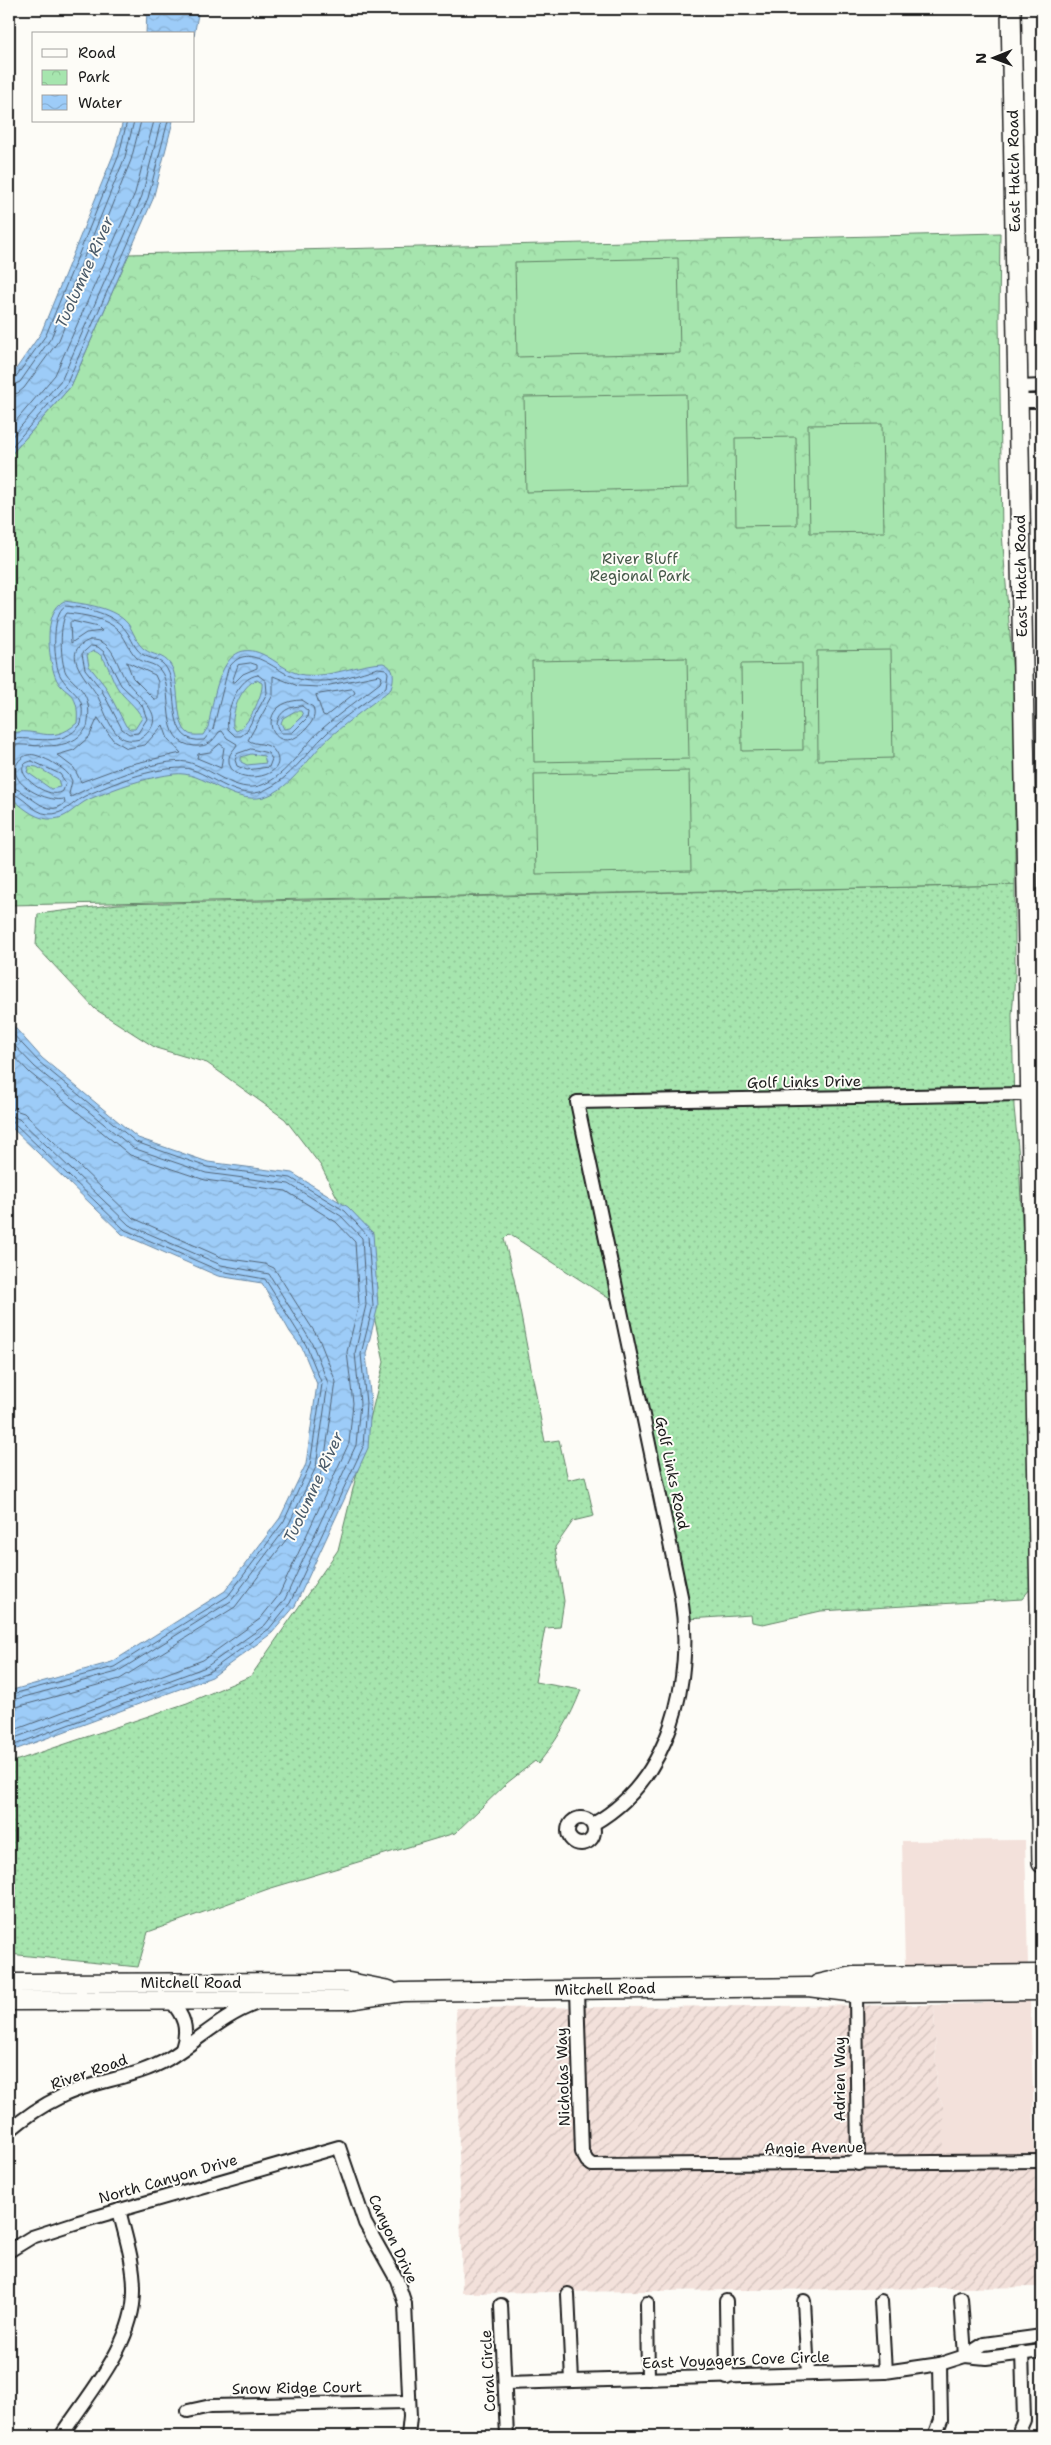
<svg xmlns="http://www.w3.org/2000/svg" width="1051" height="2445" font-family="'Shantell Sans',sans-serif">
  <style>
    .built { fill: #f3e1db }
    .industrial { fill: url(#industrial-furrows) }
    .grass { fill: url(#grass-dots); stroke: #618065 }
    .park { fill: url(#park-crowns); stroke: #618065 }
    .pitch { fill: #a6e5ae; stroke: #618065 }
    .water { fill: url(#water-waves); stroke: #6986a0; fill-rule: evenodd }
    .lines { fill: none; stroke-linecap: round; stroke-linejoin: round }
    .shore { stroke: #506274; stroke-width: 1 }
    .street-casing { stroke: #1c1c1c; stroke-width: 16 }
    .secondary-casing { stroke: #1c1c1c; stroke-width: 21 }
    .primary-casing { stroke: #1c1c1c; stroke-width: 22 }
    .street { stroke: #fdfcf7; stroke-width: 12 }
    .secondary { stroke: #fdfcf7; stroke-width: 18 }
    .primary { stroke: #fdfcf7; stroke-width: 19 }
    .labels { text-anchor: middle; stroke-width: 4; stroke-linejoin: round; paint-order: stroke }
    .street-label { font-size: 15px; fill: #1c1c1c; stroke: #fdfcf7 }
    .park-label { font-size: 15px; fill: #455848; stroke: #fdfcf7 }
    .water-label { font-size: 16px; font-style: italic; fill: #495a69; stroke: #fdfcf7 }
  </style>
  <defs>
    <pattern id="industrial-furrows" width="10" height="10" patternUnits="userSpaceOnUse" patternTransform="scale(1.25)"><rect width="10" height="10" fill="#f3e1db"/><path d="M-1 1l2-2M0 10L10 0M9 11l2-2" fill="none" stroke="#d0c0bb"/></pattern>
    <pattern id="grass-dots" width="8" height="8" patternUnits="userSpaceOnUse" patternTransform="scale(1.25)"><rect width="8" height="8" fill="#a6e5ae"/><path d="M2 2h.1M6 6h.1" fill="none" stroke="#8ec495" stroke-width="1.8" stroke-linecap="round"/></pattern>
    <pattern id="park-crowns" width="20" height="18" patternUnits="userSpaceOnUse" patternTransform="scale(1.25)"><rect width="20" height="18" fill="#a6e5ae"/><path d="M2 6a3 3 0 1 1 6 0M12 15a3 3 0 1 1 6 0" fill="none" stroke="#8ec495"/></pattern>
    <pattern id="water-waves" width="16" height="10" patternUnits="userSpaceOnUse" patternTransform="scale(1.25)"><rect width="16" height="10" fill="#9dccf8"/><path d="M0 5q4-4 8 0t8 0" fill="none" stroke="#87afd4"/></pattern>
  </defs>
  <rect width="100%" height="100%" fill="#fdfcf7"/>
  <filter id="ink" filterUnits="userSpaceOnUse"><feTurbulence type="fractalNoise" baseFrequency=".02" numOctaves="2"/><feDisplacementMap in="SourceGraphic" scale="10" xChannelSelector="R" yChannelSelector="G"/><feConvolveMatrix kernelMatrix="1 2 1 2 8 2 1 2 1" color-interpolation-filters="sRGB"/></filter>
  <g filter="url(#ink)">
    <!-- built -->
    <g class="built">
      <polygon points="1025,1840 1028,1966 905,1967 902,1841"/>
      <polygon points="1030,2001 1035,2156 943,2159 943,2105 937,2094 934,2005"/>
    </g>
    <!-- industrial -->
    <polygon class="industrial" points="934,2005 937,2094 943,2105 944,2159 1035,2156 1037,2287 462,2293 456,2008"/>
    <!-- grass -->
    <path class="grass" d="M 1015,885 L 1015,976 L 1012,1015 L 1014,1107 L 1019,1158 L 1026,1309 L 1034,1584 L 1022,1599 L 821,1611 L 763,1624 L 752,1622 L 751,1615 L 688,1619 L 627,1310 L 509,1234 L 504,1239 L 514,1279 L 545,1442 L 559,1440 L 568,1480 L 585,1476 L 594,1516 L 573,1521 L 555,1547 L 564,1601 L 560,1627 L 545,1628 L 535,1682 L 581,1690 C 570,1719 557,1740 538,1764 L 535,1761 L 507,1783 L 455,1833 L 268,1889 L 148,1932 L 138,1967 L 9,1954 L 9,1763 L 187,1703 L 251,1676 L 338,1550 L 384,1362 L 356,1234 L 321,1166 L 285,1119 L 207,1063 L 156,1048 L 95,1009 L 36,946 L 38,914 L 118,904 Z"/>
    <!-- park -->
    <polygon class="park" points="1000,233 999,318 1002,533 1015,699 1015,885 9,905 9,457 71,386 129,254"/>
    <!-- pitch -->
    <g class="pitch">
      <polygon points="678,258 680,353 517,357 515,262"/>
      <polygon points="686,394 688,488 526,492 524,397"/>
      <polygon points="882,424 884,532 810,533 808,425"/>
      <polygon points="796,437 797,525 736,526 735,438"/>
      <polygon points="891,650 893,758 818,760 817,651"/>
      <polygon points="687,658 689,759 534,762 532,661"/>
      <polygon points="802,663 803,750 742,751 741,664"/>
      <polygon points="689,771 691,871 536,874 534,774"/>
    </g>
    <!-- water -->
    <g class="water">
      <polygon points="147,9 199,9 194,36 194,34 146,34"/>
      <polygon points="123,121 173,121 153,199 71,386 9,457 9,379 41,333 114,153"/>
      <path d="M 64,601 C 85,604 114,607 128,624 C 134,632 136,643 144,649 C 153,656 163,654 170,664 C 181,679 174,724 188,733 C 191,736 198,735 203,735 L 208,727 C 214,700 220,635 262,654 C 276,660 288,673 304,675 C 332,678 356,664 383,663 C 396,668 394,678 391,689 C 371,705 350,719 331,736 C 310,754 292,789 264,797 C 230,805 204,770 174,774 C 151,777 126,784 105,793 C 98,796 90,798 84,802 C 70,811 65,820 48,819 C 33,818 20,805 9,796 L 9,734 C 37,725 50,747 77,723 C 80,688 63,697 55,676 C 48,657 43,612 64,601 ZM 93,651 C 106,653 110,676 117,687 C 124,699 136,705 142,718 L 135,729 L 130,729 L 126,726 L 105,686 L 89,666 L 87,655 ZM 257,680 L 262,683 C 264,694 247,729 236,731 L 233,727 C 231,712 242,684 257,680 ZM 295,711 L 301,711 L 303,715 L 290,728 L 284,729 L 281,723 L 283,718 ZM 251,754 L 264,756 L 266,763 L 247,765 L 241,762 L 241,757 ZM 29,766 L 37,767 L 58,779 L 60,787 L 51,789 L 27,772 Z"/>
      <polygon points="9,1021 42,1058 138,1138 208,1162 292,1173 348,1207 373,1233 378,1306 366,1354 371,1403 368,1448 295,1606 272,1633 212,1677 9,1752 9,1691 112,1662 225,1591 280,1518 306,1464 317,1384 302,1348 290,1332 262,1283 218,1276 122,1234 9,1125"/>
    </g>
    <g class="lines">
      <!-- shore -->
      <g class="shore">
        <polyline points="9,381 15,378 46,335 119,155 127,121"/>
        <polyline points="9,387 20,382 51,338 125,157 134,121"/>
        <polyline points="9,395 18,393 24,388 59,340 131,160 141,121"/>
        <polyline points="9,429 55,375 135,193 154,121"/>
        <polyline points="9,440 62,379 142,196 161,121"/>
        <polyline points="9,450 67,383 148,198 168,121"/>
        <polygon points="72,621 98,627 102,631 86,633 71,643 70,623"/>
        <path d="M 90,640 C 115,638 116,668 128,683 C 141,700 171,718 140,739 C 132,741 125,741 118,735 C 108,725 104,709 98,697 C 90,681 56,652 90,640 Z"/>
        <polygon points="91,646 98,647 104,652 121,685 142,705 147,719 138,733 129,734 122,729 101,689 85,669 82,654"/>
        <polygon points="127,662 155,675 158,682 158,699 154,699 133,678"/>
        <polygon points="251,663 257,665 257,668 243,674 235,682 232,682 238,665"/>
        <path d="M 258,675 L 266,681 L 267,693 L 246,732 L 241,736 L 235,736 L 228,729 C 225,711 238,677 258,675 Z"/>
        <polygon points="353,689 355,693 326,716 323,715 316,695"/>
        <path d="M 302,700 L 313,707 C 316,716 313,721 307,728 C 273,766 249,701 302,700 Z"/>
        <path d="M 302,706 L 308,711 L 307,718 L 292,733 L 281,733 L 277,724 C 279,711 290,706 302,706 Z"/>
        <polygon points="98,718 113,740 127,748 145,745 163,725 168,739 181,753 127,765 81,782 74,768 57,755 74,750 89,737"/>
        <path d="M 9,739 C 35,736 62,749 81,724 C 86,694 75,698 61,677 C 53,665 51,613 65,606 C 87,608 114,613 127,632 C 132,639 134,648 142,654 C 151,660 161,658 167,669 C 180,691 164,745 204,740 L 213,729 L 228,669 C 248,638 275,673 299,679 C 304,681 312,681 318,681 C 338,682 359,673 378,668 L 386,669 L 388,673 L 386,687 C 366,702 344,716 326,734 C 306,753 290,779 265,790 C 237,804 205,768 183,768 C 150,768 114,783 85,796 C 71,803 65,815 48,814 C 32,813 23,794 9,793"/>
        <polygon points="220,744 224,747 221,768 197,758 198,754 210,752"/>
        <path d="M 9,745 C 35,743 70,755 87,727 C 90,713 90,698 79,687 C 75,682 69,678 66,673 C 60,661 59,622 67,613 C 84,615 108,618 120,632 C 127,641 129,650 137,658 C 144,664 154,662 160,670 C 176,688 156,744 195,746 C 208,747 212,742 219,732 L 222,731 L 227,738 L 237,744 C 235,750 228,753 229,761 C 230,787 292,779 275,752 C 269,741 255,746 248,740 L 273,695 L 273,676 L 298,686 L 320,687 L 379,675 L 382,677 L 380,683 C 361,698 341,712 323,728 C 303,745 288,775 262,785 C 236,795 211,767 187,762 C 160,757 95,784 71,797 L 69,794 L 72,781 C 68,770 59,767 50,761 C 45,759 40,756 35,755 C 23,752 11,765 17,777 C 23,790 50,802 64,799 L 65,803 C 45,821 28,788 9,787"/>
        <polygon points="251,749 268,753 272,759 269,767 247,770 237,766 235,760 237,754"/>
        <path d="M 32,761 L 60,774 L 66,783 L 63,791 C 48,803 3,766 32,761 Z"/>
        <polyline points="9,1030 39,1062 136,1142 207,1167 291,1178 345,1211 368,1236 373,1306 361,1354 366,1403 363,1447 290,1603 269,1629 209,1672 9,1747"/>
        <polyline points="9,1040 35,1067 133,1148 206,1173 289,1184 341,1216 362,1238 366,1305 355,1353 360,1403 356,1445 285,1599 265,1625 206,1667 9,1740"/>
        <polyline points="9,1051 30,1073 130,1155 205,1180 286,1191 336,1222 355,1242 359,1304 347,1352 353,1403 349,1443 279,1595 260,1619 203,1660 9,1732"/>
        <polyline points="9,1108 24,1113 133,1218 223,1258 265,1264 274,1268 319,1339 336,1382 323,1469 295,1528 235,1607 120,1679 9,1709"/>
        <polyline points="9,1115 19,1119 129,1225 221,1265 269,1274 312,1343 328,1383 316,1467 289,1524 231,1601 117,1672 9,1701"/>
        <polyline points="9,1122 14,1123 125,1230 220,1271 265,1279 306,1345 322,1384 310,1465 284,1521 228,1596 114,1667 9,1695"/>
      </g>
      <!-- street casing -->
      <g class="street-casing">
        <g id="street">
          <polyline points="1019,387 1042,386"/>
          <polyline points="1019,401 1042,401"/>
          <circle cx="581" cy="1831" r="13"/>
          <path d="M 593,1824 C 671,1780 694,1679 681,1596 L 577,1102 L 1031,1094"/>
          <polyline points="577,1990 582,2152 587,2161 592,2165 1042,2161"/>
          <polyline points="856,1993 858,2164"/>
          <path d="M 170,2000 C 184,2016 189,2028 182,2049"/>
          <path d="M 9,2131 C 24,2118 41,2106 60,2097 C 94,2080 134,2079 168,2059 C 198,2041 222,2016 255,2004"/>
          <polyline points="9,2251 32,2237 75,2223 339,2147 365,2223 397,2280 405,2304 410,2417 408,2436"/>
          <polyline points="568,2294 572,2381"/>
          <polyline points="961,2298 965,2356"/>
          <polyline points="726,2301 727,2378"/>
          <polyline points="804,2301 808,2374"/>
          <polyline points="881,2301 885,2372"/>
          <polyline points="647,2303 648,2379"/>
          <polyline points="501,2305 507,2436"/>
          <polyline points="965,2356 986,2358 1042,2351"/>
          <polyline points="506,2383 885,2372 940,2364 965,2356 984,2344 1042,2336"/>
          <polyline points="188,2411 211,2406 407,2402"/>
          <polyline points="1020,2429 1024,2420 1022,2352"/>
          <path d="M 61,2436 C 89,2393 135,2343 134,2289 C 134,2262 125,2235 119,2210"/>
          <polyline points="935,2436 941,2420 940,2364"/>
        </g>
      </g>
      <!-- secondary casing -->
      <g class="secondary-casing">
        <g id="secondary">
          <polyline points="9,1983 349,1982 389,1990"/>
          <polyline points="818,1984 853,1976 1042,1974"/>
          <polyline points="9,2001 349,2000 402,1992 808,1987 856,1993 1042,1991"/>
        </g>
      </g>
      <!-- primary casing -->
      <g class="primary-casing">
        <polyline id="primary" points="1011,9 1040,1606 1040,1760 1042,1863"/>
      </g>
      <!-- street -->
      <use href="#street" class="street"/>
      <!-- secondary -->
      <use href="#secondary" class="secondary"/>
      <!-- primary -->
      <use href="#primary" class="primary"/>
    </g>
  </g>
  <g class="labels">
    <!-- street labels -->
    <g class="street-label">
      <text transform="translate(1014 171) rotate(-91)" y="5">East Hatch Road</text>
      <text transform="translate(1021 576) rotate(-91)" y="5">East Hatch Road</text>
      <text transform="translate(804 1082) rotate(-1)" y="5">Golf Links Drive</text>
      <text transform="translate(672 1473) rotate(78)" y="5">Golf Links Road</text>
      <text x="191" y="1988">Mitchell Road</text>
      <text transform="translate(605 1989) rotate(-1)" y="5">Mitchell Road</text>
      <text transform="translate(89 2072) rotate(-19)" y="5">River Road</text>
      <text transform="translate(563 2077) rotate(-92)" y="5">Nicholas Way</text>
      <text transform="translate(840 2079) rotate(-90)" y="5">Adrien Way</text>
      <text transform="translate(814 2148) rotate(-1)" y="5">Angie Avenue</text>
      <text transform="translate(168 2179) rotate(-16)" y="5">North Canyon Drive</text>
      <text transform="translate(393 2239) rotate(65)" y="5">Canyon Drive</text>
      <text transform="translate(736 2360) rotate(-2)" y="5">East Voyagers Cove Circle</text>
      <text transform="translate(488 2371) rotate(-93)" y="5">Coral Circle</text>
      <text transform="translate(297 2388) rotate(-1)" y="5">Snow Ridge Court</text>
    </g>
    <!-- park labels -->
    <g class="park-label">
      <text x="640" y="564">River Bluff<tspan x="640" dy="17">Regional Park</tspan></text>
    </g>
    <!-- water labels -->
    <g class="water-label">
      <text transform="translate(84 272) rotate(-66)" y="6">Tuolumne River</text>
      <text transform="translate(313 1487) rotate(-65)" y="6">Tuolumne River</text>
    </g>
  </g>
  <!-- margin -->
  <rect width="1051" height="2445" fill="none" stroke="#fdfcf7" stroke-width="30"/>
  <rect x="15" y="15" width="1021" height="2415" fill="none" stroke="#1c1c1c" stroke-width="2" filter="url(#ink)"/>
  <!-- legend -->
  <rect x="32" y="32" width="162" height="90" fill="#fdfcf7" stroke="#a3a29f"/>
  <rect x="42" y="49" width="25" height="8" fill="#fdfcf7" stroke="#a3a29f"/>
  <text x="78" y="58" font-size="15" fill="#1c1c1c">Road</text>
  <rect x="42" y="70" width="25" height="15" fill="url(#park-crowns)" stroke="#a3a29f"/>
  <text x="78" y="82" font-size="15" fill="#1c1c1c">Park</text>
  <rect x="42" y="95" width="25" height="15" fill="url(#water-waves)" stroke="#a3a29f"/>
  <text x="78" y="108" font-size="15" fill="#1c1c1c">Water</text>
  <!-- north arrow -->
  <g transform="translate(994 58) rotate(269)" stroke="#fdfcf7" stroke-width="4" paint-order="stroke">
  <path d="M0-4L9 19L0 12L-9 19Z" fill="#1c1c1c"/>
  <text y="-8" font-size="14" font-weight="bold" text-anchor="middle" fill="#1c1c1c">N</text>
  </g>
</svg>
